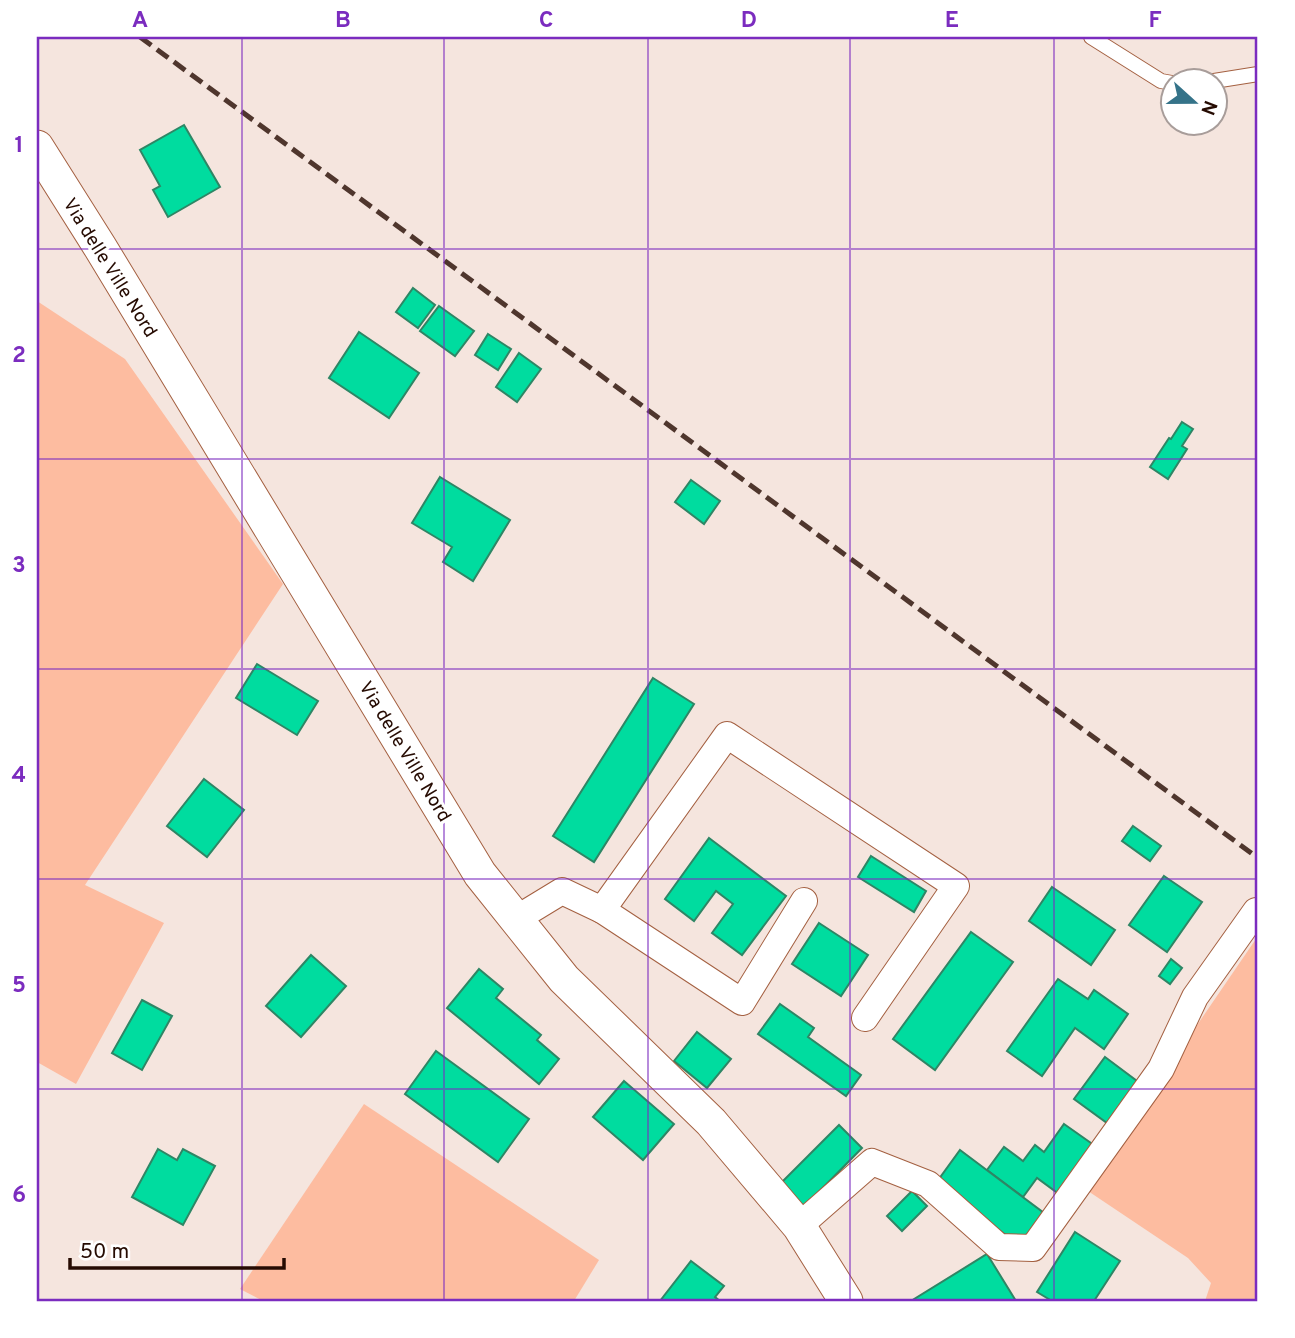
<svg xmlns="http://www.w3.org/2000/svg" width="1295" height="1338" font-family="Overpass,sans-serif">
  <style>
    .green { fill: #fdbca0 }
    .building { fill: #00dc9f; stroke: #2e8665; stroke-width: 2 }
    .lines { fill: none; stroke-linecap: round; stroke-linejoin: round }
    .service-casing { stroke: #a46041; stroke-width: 16 }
    .minor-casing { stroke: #a46041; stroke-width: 28 }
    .tertiary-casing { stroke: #a46041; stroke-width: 35 }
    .service { stroke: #fff; stroke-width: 14 }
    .minor { stroke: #fff; stroke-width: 26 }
    .tertiary { stroke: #fff; stroke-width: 33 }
    .rail { stroke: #4f362d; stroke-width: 5; stroke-dasharray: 14 7; stroke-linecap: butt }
    .grid { fill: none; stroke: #7b2cbf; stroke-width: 2; stroke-opacity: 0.55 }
    .labels { text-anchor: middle; stroke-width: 6; stroke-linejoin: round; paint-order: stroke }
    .street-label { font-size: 19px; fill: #260b02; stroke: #fff }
    .neatline { fill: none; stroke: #7b2cbf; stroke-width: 2.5 }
    .grid-label { font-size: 23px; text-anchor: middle; font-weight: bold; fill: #7b2cbf }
  </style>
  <rect width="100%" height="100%" fill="#f5e5de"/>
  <!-- green -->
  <g class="green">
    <polygon points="37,301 125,359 283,584 85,885 164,923 76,1084 37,1062"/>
    <polygon points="1258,936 1258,1301 1205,1301 1211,1283 1188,1258 1085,1189"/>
    <polygon points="364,1104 599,1260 574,1301 263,1301 240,1289"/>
  </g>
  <!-- building -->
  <g class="building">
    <polygon points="184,125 220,187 168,217 153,190 160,186 140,150"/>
    <polygon points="413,288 435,305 418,328 396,312"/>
    <polygon points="439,306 474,331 455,356 420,331"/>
    <polygon points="359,332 419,373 389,418 329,378"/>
    <polygon points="488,334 511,349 498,370 475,355"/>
    <polygon points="519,353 541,369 517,402 496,387"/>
    <polygon points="1182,422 1193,429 1182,446 1187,449 1168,479 1150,467 1169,438 1171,439"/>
    <polygon points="440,477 510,520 473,581 443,562 452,547 412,523"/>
    <polygon points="691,480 720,501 704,524 675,502"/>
    <polygon points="257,664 318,701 297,735 236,698"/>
    <polygon points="653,678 694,704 594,862 553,836"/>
    <polygon points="204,779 244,810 207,857 167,826"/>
    <polygon points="1133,826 1161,846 1150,861 1122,841"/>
    <polygon points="709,838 786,896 742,955 712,933 733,904 716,891 694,921 665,899"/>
    <polygon points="871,856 926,891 914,912 858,877"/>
    <polygon points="1164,876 1202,902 1167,952 1129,925"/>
    <polygon points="1052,887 1115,930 1091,965 1029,921"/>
    <polygon points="819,923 868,955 841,996 792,964"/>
    <polygon points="971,932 1013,962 935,1070 893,1039"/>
    <polygon points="311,955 346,986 301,1037 266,1006"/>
    <polygon points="1171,959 1182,968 1170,984 1159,976"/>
    <polygon points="479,969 503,989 496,998 541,1035 537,1040 559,1059 539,1084 447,1008"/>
    <polygon points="1058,979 1088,999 1094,990 1128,1014 1104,1049 1075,1028 1042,1076 1007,1051"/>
    <polygon points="142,1000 172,1016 142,1070 112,1053"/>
    <polygon points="780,1004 814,1028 808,1037 861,1075 846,1096 758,1034"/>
    <polygon points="697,1032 731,1059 707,1088 674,1061"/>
    <polygon points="436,1051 529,1119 498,1162 405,1094"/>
    <polygon points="1105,1057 1137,1081 1107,1123 1074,1099"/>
    <polygon points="624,1081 674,1124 643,1160 593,1117"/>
    <polygon points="1064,1124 1098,1148 1063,1197 1037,1178 1023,1197 987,1170 1004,1147 1023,1161 1035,1145 1044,1152"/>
    <polygon points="839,1125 862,1148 802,1209 778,1186"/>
    <polygon points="158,1149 177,1160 183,1149 215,1166 183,1225 132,1197"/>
    <polygon points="960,1150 1044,1213 1019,1245 936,1183"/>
    <polygon points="912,1191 927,1206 902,1231 887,1216"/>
    <polygon points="1075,1232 1120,1261 1094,1301 1052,1301 1037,1292"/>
    <polygon points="987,1254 1016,1301 911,1301"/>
    <polygon points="691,1261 724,1286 715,1297 720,1301 660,1301"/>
  </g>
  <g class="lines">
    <!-- service casing -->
    <g class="service-casing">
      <g id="service">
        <polyline points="1091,37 1161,81 1172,83"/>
        <polyline points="1214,81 1258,74"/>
      </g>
    </g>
    <!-- minor casing -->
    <g class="minor-casing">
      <g id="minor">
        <polyline points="602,910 742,1002 804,901"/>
        <polyline points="516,919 562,891 602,910 727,735 956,886 865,1018"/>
        <polyline points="799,1226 872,1162 928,1184 999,1247 1033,1248 1161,1069 1195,997 1256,911"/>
      </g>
    </g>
    <!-- tertiary casing -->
    <g class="tertiary-casing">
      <polyline id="tertiary" points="37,147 100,247 480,874 564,979 711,1122 799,1226 846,1301"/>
    </g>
    <!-- service -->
    <use href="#service" class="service"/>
    <!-- minor -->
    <use href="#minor" class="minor"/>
    <!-- tertiary -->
    <use href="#tertiary" class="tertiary"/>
    <!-- rail -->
    <polyline class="rail" points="140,37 1258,858"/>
  </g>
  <!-- grid -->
  <path class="grid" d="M 242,37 L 242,1301M 444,37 L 444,1301M 648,37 L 648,1301M 850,37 L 850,1301M 1054,37 L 1054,1301M 37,249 L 1258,249M 37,459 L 1258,459M 37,669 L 1258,669M 37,879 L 1258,879M 37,1089 L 1258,1089"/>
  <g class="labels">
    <!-- street labels -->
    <g class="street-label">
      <text transform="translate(111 267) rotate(58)" y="7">Via delle Ville Nord</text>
      <text transform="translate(406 751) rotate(59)" y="7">Via delle Ville Nord</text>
    </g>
  </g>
  <!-- border -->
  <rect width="1295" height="1338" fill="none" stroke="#ffffff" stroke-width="77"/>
  <!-- north arrow -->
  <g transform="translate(1194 102) rotate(111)"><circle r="33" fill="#ffffff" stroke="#a89d9a" stroke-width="2"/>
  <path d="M0-5L12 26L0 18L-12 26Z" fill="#357389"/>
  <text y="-10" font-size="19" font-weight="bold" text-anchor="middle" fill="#260b02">N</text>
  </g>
  <!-- scale -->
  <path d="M70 1258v10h214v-10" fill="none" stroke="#260b02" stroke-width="3.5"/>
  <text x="80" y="1258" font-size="21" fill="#260b02" stroke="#ffffff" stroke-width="5" paint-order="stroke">50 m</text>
  <rect x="38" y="38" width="1218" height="1262" class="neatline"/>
  <g class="grid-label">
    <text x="140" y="27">A</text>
    <text x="343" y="27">B</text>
    <text x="546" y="27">C</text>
    <text x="749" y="27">D</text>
    <text x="952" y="27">E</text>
    <text x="1155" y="27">F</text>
    <text x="19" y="152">1</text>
    <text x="19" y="362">2</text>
    <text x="19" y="572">3</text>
    <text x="19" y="782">4</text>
    <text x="19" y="992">5</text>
    <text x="19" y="1202">6</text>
  </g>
</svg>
